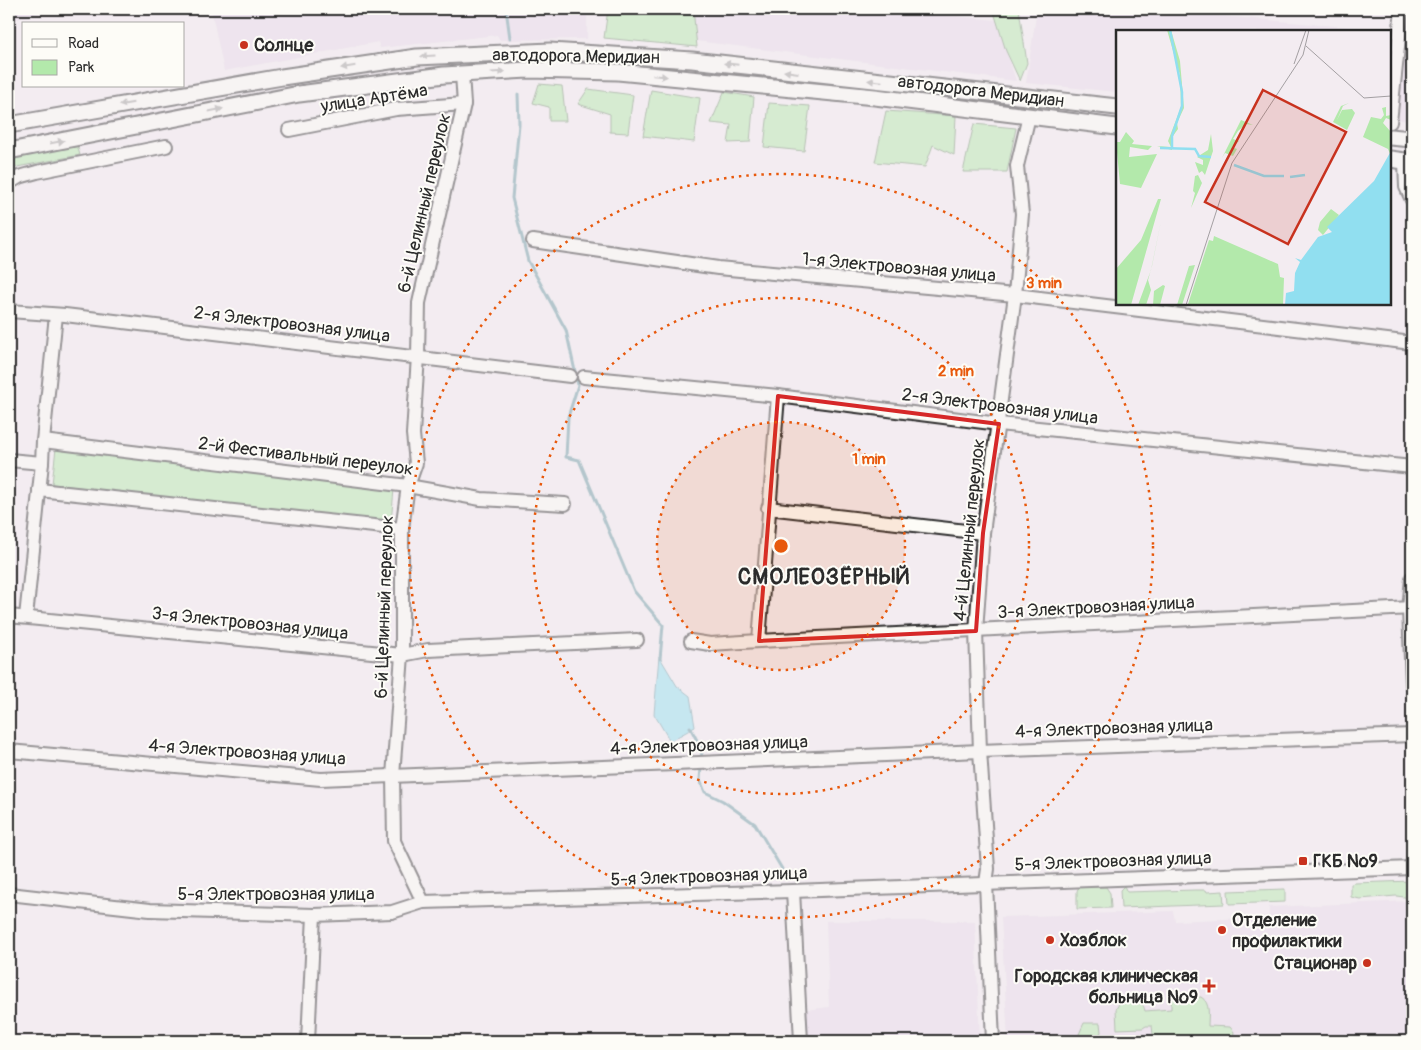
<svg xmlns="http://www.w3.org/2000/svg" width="1421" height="1050" font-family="Pangolin,sans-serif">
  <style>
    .built { fill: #e8d9ea }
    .green { fill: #b3e9ab; stroke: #6f8a6b }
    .water { fill: #91dff0; stroke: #6897a1 }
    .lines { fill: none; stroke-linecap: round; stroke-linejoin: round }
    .stream { stroke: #6897a1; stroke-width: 3 }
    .minor-casing { stroke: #2b2b2b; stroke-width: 16 }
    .major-casing { stroke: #2b2b2b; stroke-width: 19 }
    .minor { stroke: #fdfcf7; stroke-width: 12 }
    .major { stroke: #fdfcf7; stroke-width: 15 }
    .oneway { fill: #9e9e9b }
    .marked { fill: none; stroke: #d62828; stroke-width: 4; stroke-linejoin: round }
    .ring { fill: none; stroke: #e8590c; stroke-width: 2.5; stroke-dasharray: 2.5 5 }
    .poi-dot { fill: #c8321e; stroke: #fdfcf7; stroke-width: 2 }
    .labels { text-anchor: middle; stroke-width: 4; stroke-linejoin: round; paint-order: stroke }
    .poi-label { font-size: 18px; font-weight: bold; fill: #2b2b2b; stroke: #fdfcf7; text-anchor: start }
    .street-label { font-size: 18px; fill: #2b2b2b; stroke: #fdfcf7 }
    .district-label { font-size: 22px; font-weight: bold; letter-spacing: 1px; fill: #2b2b2b; stroke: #fdfcf7 }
    .inset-river { fill: none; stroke: #91dff0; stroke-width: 2.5 }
    .inset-road { fill: none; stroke: #a39fa2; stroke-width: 1 }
    .view { fill: #c8321e; fill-opacity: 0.15; stroke: #c8321e; stroke-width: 2.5 }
    .inset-edge { fill: none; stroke: #2b2b2b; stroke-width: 2.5 }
    .centre { fill: #e8590c; stroke: #fdfcf7; stroke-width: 2.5 }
    .ring-label { font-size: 15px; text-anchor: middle; font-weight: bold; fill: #e8590c; stroke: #fdfcf7; stroke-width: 4; stroke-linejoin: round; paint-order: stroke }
  </style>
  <rect width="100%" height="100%" fill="#f3ecf1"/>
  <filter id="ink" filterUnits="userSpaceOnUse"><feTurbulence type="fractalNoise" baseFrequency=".02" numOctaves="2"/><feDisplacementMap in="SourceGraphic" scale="10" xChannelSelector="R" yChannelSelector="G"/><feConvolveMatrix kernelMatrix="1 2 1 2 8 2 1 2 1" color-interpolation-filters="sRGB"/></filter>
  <g filter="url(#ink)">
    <!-- built -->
    <g class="built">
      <polygon points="9,9 47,9 9,22"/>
      <polygon points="211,9 587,9 587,39 500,40 497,35 380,48 378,42 224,71"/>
      <polygon points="674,9 880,9 996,20 1016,81 672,38"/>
      <polygon points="1037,9 1142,9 1393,31 1390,53 1390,31 1117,31 1117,92 1026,83"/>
      <polygon points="1404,9 1412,9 1412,121 1393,119"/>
      <polygon points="1412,901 1412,1041 1008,1041 1001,917 1173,911 1175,921 1269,917 1269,907"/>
      <polygon points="826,921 975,921 980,1041 806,1041 805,1010 829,1007"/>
    </g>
    <!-- green -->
    <g class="green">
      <polygon points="608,9 693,9 697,47 604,38"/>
      <polygon points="993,9 1019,9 1027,63 1020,81 1006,51"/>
      <polygon points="539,84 562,86 566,121 549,121 549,107 533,103"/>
      <polygon points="588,89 633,95 628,133 610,132 610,114 578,104"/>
      <polygon points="651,90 700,98 694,142 643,136"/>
      <polygon points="724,92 754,97 750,142 728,143 731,125 711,123"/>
      <polygon points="769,103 810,106 804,151 764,147"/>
      <polygon points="886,111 956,116 954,155 933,145 925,167 875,162"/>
      <polygon points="974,124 1016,128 1007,172 963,172"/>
      <polygon points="77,145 80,155 17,167 9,171 9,157"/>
      <polygon points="56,448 394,489 391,523 52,484"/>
      <polygon points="1412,881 1412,898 1396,896 1360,899 1351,897 1351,884 1354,883"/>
      <polygon points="1124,886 1127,892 1195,890 1206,890 1207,892 1223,891 1224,904 1121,908 1120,890"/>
      <polygon points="1079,887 1106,887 1110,893 1111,908 1077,909 1077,891"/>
      <polygon points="1285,889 1285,902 1229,904 1228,891"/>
      <path d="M 1201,997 C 1211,1003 1208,1016 1208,1026 L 1230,1027 L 1234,1032 L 1233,1039 L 1210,1041 L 1160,1041 L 1153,1034 L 1152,1026 L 1146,1026 L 1143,1028 L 1117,1029 L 1116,1009 L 1120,1002 C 1132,999 1142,997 1145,1011 L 1171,1009 L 1171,998 Z"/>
      <polygon points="1084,1023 1100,1023 1101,1032 1096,1041 1076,1041"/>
    </g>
    <!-- water -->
    <polygon class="water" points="659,656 677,686 690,696 695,727 670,741 654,714"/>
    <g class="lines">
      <!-- stream -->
      <g class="stream">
        <polyline points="506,9 510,38"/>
        <polyline points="518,94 519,124 512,198 528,261 566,330 578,385 568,417 566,457 579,460 634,591 663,625 660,659"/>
        <polyline points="690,727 702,750 701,760"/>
        <polyline points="701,767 700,780 705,792 723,801 755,824 782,869"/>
      </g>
      <!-- minor casing -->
      <g class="minor-casing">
        <g id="minor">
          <polyline points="1390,122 1402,9"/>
          <polyline points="289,130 396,109 464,104"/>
          <polyline points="1405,161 1406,187 1412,200"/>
          <polyline points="9,183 19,177 37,172 166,146"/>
          <polyline points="533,241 718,268 1015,295 1412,343"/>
          <polyline points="9,311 65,315 570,376"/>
          <polyline points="584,377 778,396 999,424 1412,467"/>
          <polyline points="43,441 408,486 481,499 565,504"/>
          <polyline points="9,460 42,463"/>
          <polyline points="39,490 402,529"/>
          <polyline points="768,508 983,533"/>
          <polyline points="1412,578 1409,609 1412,685"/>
          <polyline points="9,616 402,655 428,650 637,640"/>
          <polyline points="26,617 42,463 43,441 56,315"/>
          <polyline points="691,641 710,644 759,641 1412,608"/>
          <polyline points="759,641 778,396"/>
          <polyline points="9,751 321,779 980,751 1412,735"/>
          <polyline points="793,891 801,1041"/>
          <polyline points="9,894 150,910 314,915 392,912 423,902 793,891 1412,868"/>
          <polyline points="423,902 394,841 393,776 402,655 402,529 408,486 416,463 413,434 418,356 419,303 464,104 462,74"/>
          <polyline points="308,1041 314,915"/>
          <polyline points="993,1041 986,883 988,869 980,751 976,631 983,533 1015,295 1022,214 1017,166 1029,116"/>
        </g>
      </g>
      <!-- major casing -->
      <g class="major-casing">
        <g id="major">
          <polyline points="9,125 282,77 417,57 550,51 692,60 1117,107"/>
          <polyline points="1390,137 1412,139"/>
          <polyline points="9,151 299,94 444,75 528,70 618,72 711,81 875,97 1117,127"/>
          <polyline points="1390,159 1412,162"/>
        </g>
      </g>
      <!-- minor -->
      <use href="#minor" class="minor"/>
      <!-- major -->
      <use href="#major" class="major"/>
    </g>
    <!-- one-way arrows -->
    <defs><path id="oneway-solid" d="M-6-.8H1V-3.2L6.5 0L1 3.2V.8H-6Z" transform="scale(1.25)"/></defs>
    <g class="oneway">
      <use href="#oneway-solid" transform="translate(428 56) rotate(176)"/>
      <use href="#oneway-solid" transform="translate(731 64) rotate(-174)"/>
      <use href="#oneway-solid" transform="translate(348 67) rotate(171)"/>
      <use href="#oneway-solid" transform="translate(498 72) rotate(-4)"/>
      <use href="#oneway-solid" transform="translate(791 72) rotate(-173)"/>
      <use href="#oneway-solid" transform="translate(660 76) rotate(5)"/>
      <use href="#oneway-solid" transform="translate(875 81) rotate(-174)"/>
      <use href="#oneway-solid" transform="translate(126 104) rotate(170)"/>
      <use href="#oneway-solid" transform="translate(216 110) rotate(-11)"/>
      <use href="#oneway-solid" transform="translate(57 142) rotate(-11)"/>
    </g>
  </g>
  <!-- marked area -->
  <path d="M0 0H1421V1050H0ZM 778,396 L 999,424 L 983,533 L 976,631 L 759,641 Z" fill="#f3ecf1" fill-opacity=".55" fill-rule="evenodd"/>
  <path class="marked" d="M 778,396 L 999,424 L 983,533 L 976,631 L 759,641 Z"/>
  <!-- distance rings -->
  <circle cx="781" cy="546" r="124" fill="#e8590c" fill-opacity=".12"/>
  <g class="ring">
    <circle cx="781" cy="546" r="124"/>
    <circle cx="781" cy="546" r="248"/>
    <circle cx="781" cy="546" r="372"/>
  </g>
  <!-- markers -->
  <g class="poi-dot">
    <circle cx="244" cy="45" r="5"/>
    <rect x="1298" y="856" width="10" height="10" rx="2.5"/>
    <circle cx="1222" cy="930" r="5"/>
    <circle cx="1050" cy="940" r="5"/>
    <circle cx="1367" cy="963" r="5"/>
    <path d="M1206.5 978.5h5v5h5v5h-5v5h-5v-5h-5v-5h5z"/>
  </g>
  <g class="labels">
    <!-- poi labels -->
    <g class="poi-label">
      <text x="254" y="51">Солнце</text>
      <text x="1313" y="867">ГКБ №9</text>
      <text x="1232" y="926">Отделение<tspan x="1232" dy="21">профилактики</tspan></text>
      <text x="1060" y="946">Хозблок</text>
      <text x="1357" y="969" text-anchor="end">Стационар</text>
      <text x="1198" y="982" text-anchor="end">Городская клиническая<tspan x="1198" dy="21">больница №9</tspan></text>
    </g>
    <!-- street labels -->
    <g class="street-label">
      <text transform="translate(576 56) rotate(1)" y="6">автодорога Меридиан</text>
      <text transform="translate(981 91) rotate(7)" y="6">автодорога Меридиан</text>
      <text transform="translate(374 98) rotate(-9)" y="6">улица Артёма</text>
      <text transform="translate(424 203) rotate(-77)" y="6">6-й Целинный переулок</text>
      <text transform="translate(899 267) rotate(5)" y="6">1-я Электровозная улица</text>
      <text transform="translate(292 324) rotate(7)" y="6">2-я Электровозная улица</text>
      <text transform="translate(1000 406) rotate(7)" y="6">2-я Электровозная улица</text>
      <text transform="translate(306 456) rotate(7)" y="6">2-й Фестивальный переулок</text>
      <text transform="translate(969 530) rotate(-84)" y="6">4-й Целинный переулок</text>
      <text transform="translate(384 607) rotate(-88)" y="6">6-й Целинный переулок</text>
      <text transform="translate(1096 607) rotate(-3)" y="6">3-я Электровозная улица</text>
      <text transform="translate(250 623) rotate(6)" y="6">3-я Электровозная улица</text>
      <text transform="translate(1114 728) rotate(-2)" y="6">4-я Электровозная улица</text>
      <text transform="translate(709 745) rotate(-2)" y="6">4-я Электровозная улица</text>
      <text transform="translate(247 752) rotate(4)" y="6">4-я Электровозная улица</text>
      <text transform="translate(1113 861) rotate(-2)" y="6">5-я Электровозная улица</text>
      <text transform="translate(709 876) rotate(-2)" y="6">5-я Электровозная улица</text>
      <text x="276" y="900">5-я Электровозная улица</text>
    </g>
    <!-- district labels -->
    <g class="district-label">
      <text x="824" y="584">СМОЛЕОЗЁРНЫЙ</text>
    </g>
  </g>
  <!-- overview -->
  <g transform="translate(1116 30)">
    <rect width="275" height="275" fill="#f3ecf1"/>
    <path d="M 51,0 L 55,0 L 64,31 L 68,78 L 61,93 L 62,99 L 57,106 L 56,120 L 41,116 L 55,117 L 52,111 L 65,77 L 64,45 ZM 233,73 L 227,76 L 221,90 L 226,80 L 236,79 L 239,83 L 231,100 L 217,92 L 225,76 ZM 270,77 L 270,86 L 275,85 L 275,90 L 270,88 L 267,93 L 275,102 L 274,124 L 272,119 L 247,107 L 255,87 L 265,89 L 268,85 L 266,78 ZM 125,90 L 137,95 L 130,94 L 122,101 L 117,109 L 123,111 L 116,117 L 121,119 L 117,126 L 109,123 L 106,128 ZM 10,102 L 18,111 L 16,114 L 36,116 L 32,120 L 14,117 L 13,127 L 41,124 L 25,158 L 4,154 L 0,112 L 4,112 ZM 95,104 L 97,121 L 89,145 L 86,141 L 83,143 L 79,132 L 87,135 L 87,130 L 81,127 L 92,120 ZM 82,145 L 86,153 L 75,178 L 79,163 L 77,161 L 79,146 ZM 42,169 L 45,169 L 15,275 L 0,275 L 0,239 L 25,210 ZM 215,179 L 223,185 L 207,205 L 202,200 L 204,192 ZM 45,191 L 36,236 L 32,250 L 35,260 L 30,275 L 22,275 L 35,240 ZM 98,206 L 162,234 L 164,247 L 168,248 L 167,275 L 72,274 L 93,210 L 97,211 ZM 79,235 L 66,275 L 61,275 L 73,236 ZM 47,255 L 49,256 L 44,275 L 37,275 L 38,261 Z" fill="#b3e9ab"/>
    <path d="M 275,121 L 275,275 L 169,275 L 170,263 L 178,261 L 179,243 L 184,232 L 179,228 L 185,230 L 202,207 L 216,202 L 211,197 L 258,151 Z" fill="#91dff0"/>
    <path class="inset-river" d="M 54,0 L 66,62 L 66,76 L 56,106 L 56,118M 44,118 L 79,119 L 83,126 L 95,127M 118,135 L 148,146 L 168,146M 174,147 L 189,145"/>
    <path class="inset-road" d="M 190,16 L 248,68 L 275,66M 178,34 L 190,0M 70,275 L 116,133 L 187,25 L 193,0"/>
    <path class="view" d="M 147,60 L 230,102 L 172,214 L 89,172 Z"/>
    <rect width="275" height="275" class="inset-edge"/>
  </g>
  <circle cx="781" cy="546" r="8" class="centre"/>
  <g class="ring-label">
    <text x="1044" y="288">3 min</text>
    <text x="956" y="376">2 min</text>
    <text x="869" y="464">1 min</text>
  </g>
  <!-- margin -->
  <rect width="1421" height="1050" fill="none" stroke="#fdfcf7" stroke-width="30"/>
  <rect x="15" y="15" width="1391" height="1020" fill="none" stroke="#2b2b2b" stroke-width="2" filter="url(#ink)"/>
  <!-- legend -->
  <rect x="22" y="22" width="162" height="65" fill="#fdfcf7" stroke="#a9a8a5"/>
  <rect x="32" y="39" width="25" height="8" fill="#fdfcf7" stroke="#a9a8a5"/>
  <text x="68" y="48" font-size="15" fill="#2b2b2b">Road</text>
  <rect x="32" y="60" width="25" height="15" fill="#b3e9ab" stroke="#a9a8a5"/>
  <text x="68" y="72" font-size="15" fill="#2b2b2b">Park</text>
</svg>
